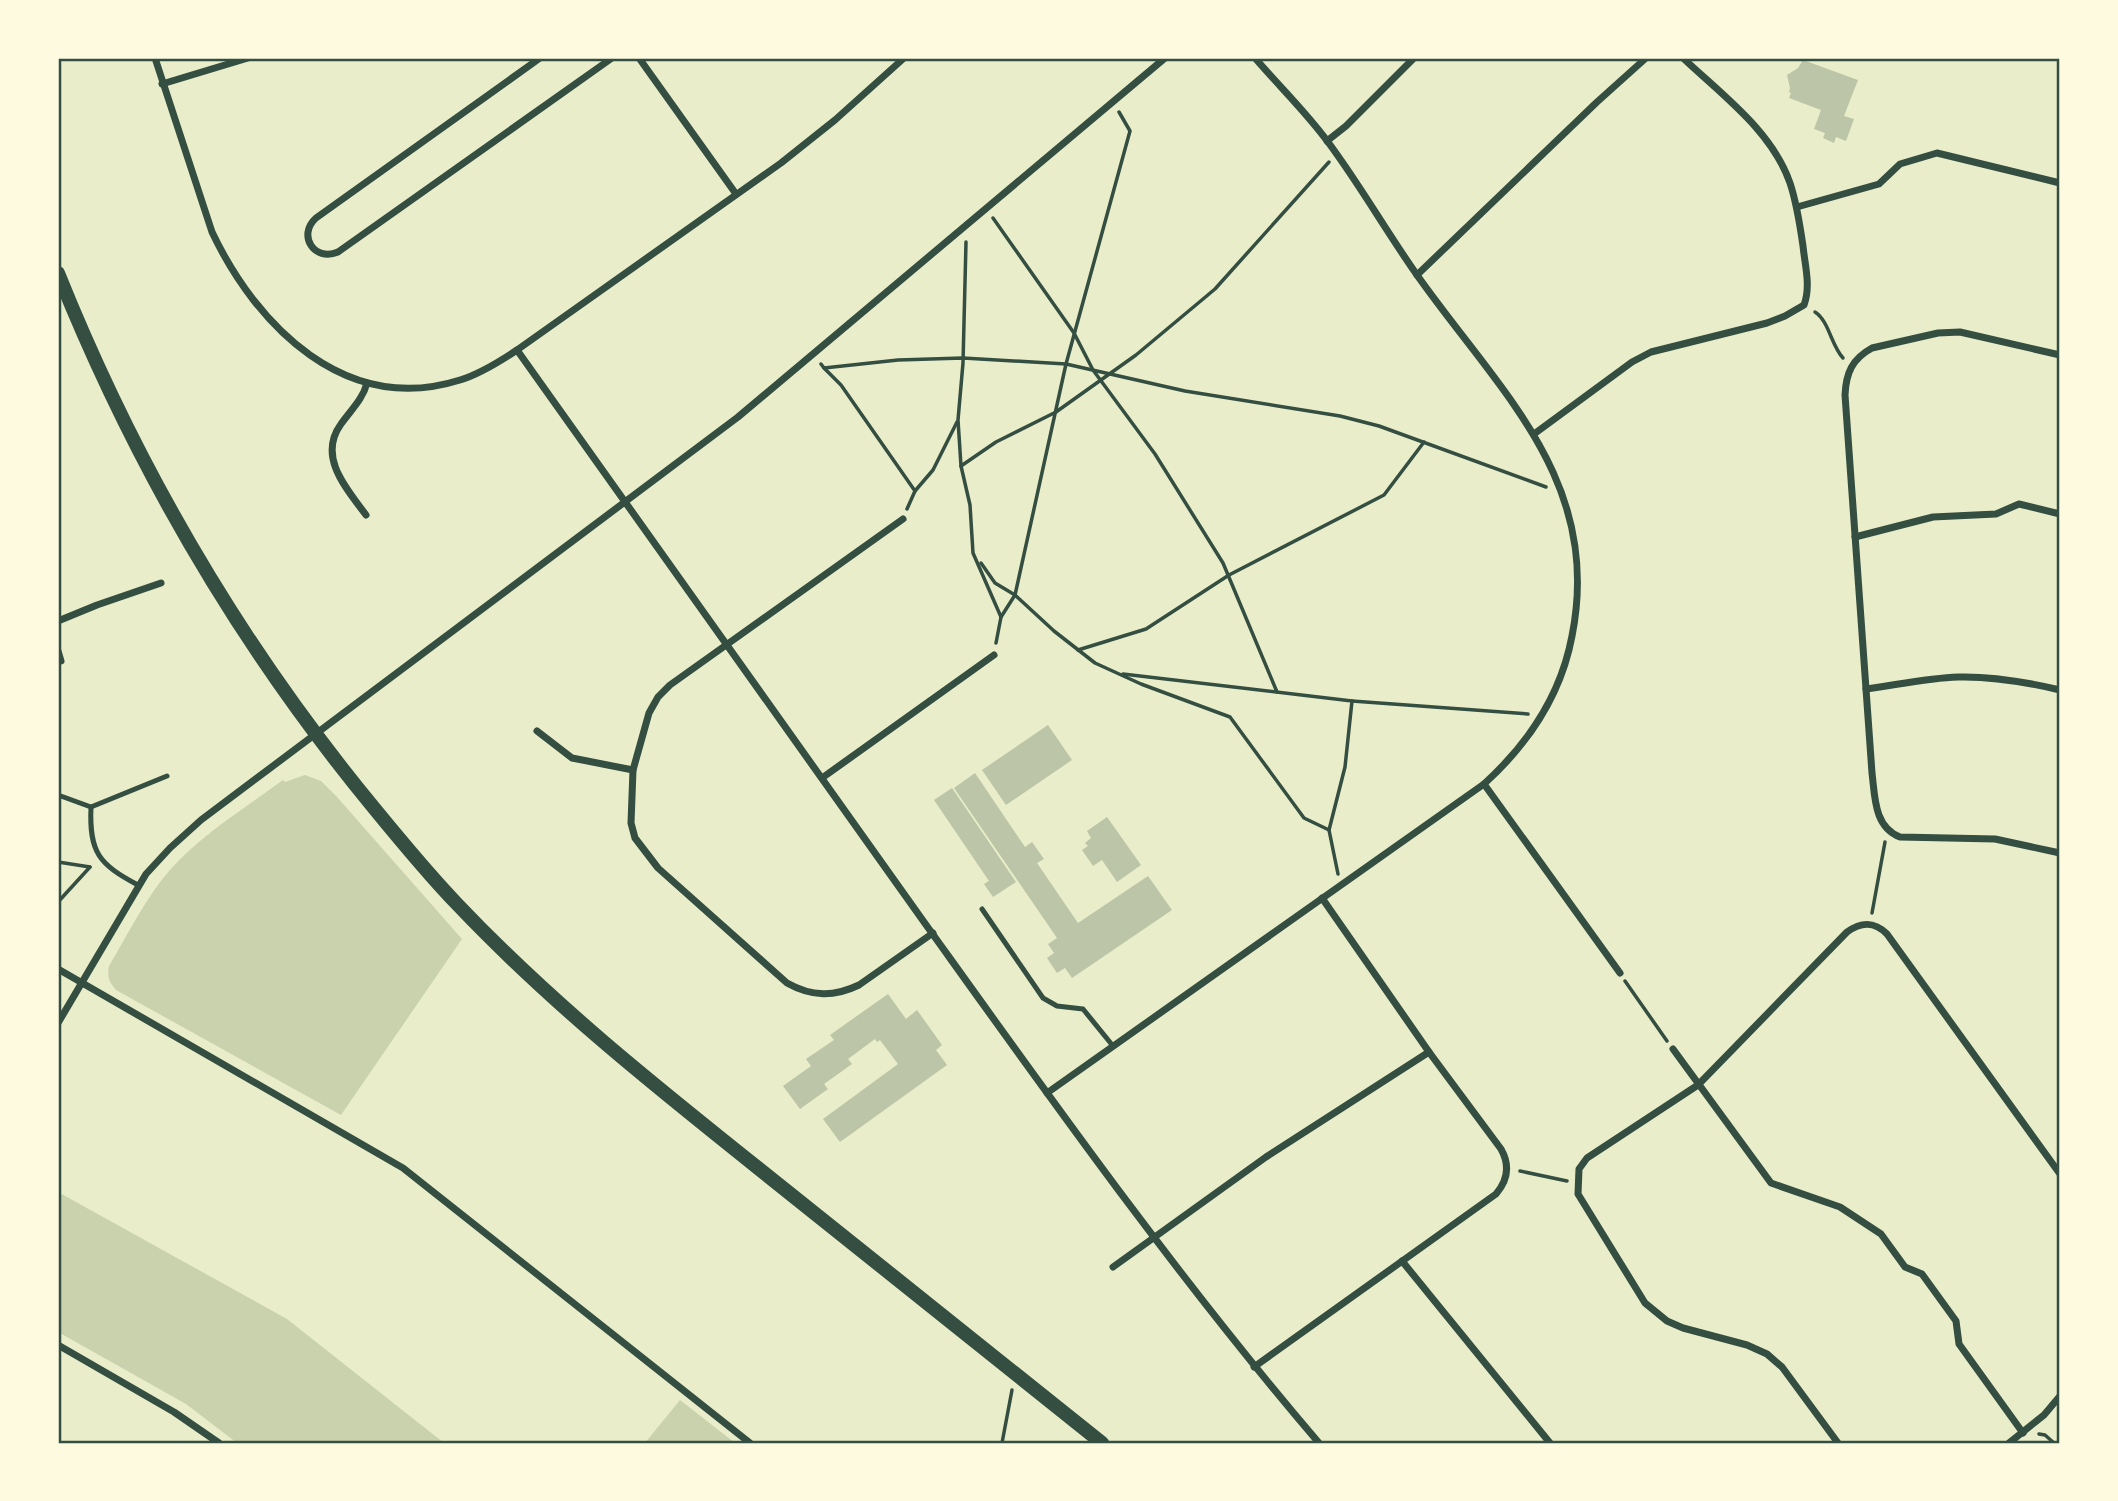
<svg xmlns="http://www.w3.org/2000/svg" width="2118" height="1501" font-family="'PT Serif',serif">
  <style>
    .green { fill: #cad2ad }
    .building { fill: #bcc5a7 }
    .lines { fill: none; stroke-linecap: round; stroke-linejoin: round }
    .path { stroke: #344e41; stroke-width: 3.5 }
    .service { stroke: #344e41; stroke-width: 5 }
    .minor { stroke: #344e41; stroke-width: 7 }
    .secondary { stroke: #344e41; stroke-width: 14 }
    .neatline { fill: none; stroke: #344e41; stroke-width: 2.5 }
  </style>
  <rect width="100%" height="100%" fill="#e9edc9"/>
  <!-- green -->
  <g class="green">
    <path d="M 305,775 L 321,781 L 337,797 L 462,939 L 341,1115 L 116,990 C 109,982 107,976 109,966 C 128,934 145,899 169,871 C 201,835 245,808 283,780 L 285,782 Z"/>
    <polygon points="58,1192 287,1319 444,1443 237,1443 186,1404 58,1332"/>
    <polygon points="680,1400 735,1443 645,1443"/>
  </g>
  <!-- building -->
  <g class="building">
    <polygon points="1803,60 1858,80 1844,116 1854,119 1846,141 1836,137 1834,143 1823,138 1825,133 1814,129 1821,110 1789,98 1791,93 1789,92 1790,88 1787,75 1798,68"/>
    <polygon points="1048,725 1072,760 1006,805 982,770"/>
    <polygon points="975,773 1025,847 1032,842 1044,859 1037,863 1078,923 1148,876 1172,910 1072,978 1065,968 1057,973 1047,958 1054,953 1048,944 1057,938 954,788"/>
    <polygon points="952,788 1016,882 993,897 984,884 989,881 934,800"/>
    <polygon points="1107,817 1141,865 1117,882 1102,860 1093,866 1082,850 1088,846 1085,843 1091,838 1087,831"/>
    <polygon points="888,994 906,1019 917,1010 942,1045 936,1050 947,1065 840,1142 823,1119 898,1064 880,1040 877,1042 875,1039 848,1059 852,1064 824,1084 828,1089 800,1109 783,1086 811,1066 806,1059 834,1040 830,1035"/>
  </g>
  <g class="lines">
    <!-- path -->
    <g class="path">
      <polyline points="993,218 1074,333 1093,370 1155,454 1223,563 1277,692"/>
      <polyline points="966,242 963,363 958,420 961,466 970,505 973,553 1001,617 996,643"/>
      <path d="M 1815,312 C 1829,321 1831,345 1843,358"/>
      <polyline points="821,364 824,368 898,360 963,358 1066,364 1185,391 1340,416 1379,426 1546,487"/>
      <polyline points="824,368 841,385 915,491 907,509"/>
      <polyline points="961,466 996,442 1056,412 1136,355 1215,289 1329,162"/>
      <polyline points="915,491 933,470 957,422"/>
      <polyline points="981,563 995,583 1015,595 1054,631 1095,663 1141,684 1230,717 1304,818 1329,830 1338,874"/>
      <polyline points="1001,617 1015,595 1066,364 1130,131 1119,112"/>
      <polyline points="1078,650 1146,629 1229,575 1384,495 1424,442"/>
      <polyline points="1123,674 1352,701 1345,767 1329,830"/>
      <polyline points="1352,701 1528,714"/>
      <polyline points="58,862 90,867"/>
      <polyline points="58,902 90,867"/>
      <polyline points="1872,913 1885,842"/>
      <polyline points="1625,981 1667,1041"/>
      <polyline points="1520,1171 1567,1181"/>
      <polyline points="2039,1434 2045,1435 2054,1443"/>
      <polyline points="1002,1443 1012,1390"/>
    </g>
    <!-- service -->
    <g class="service">
      <polyline points="58,795 91,807 167,776"/>
      <path d="M 91,807 C 89,853 99,864 138,885"/>
      <polyline points="982,909 1043,998 1057,1006 1083,1009 1113,1046"/>
    </g>
    <!-- minor -->
    <g class="minor">
      <path d="M 155,58 L 212,232 C 257,327 346,416 460,380 C 480,374 499,362 517,350 L 781,163 L 835,120 L 904,58"/>
      <path d="M 540,58 L 316,218 C 297,235 314,262 338,252 L 612,58"/>
      <polyline points="639,58 736,194"/>
      <polyline points="162,84 248,58"/>
      <polyline points="1327,141 1346,126 1414,58"/>
      <polyline points="1797,207 1879,184 1900,164 1937,153 2060,183"/>
      <polyline points="1417,275 1597,102 1646,58"/>
      <path d="M 517,350 C 653,541 788,731 924,922 C 1051,1099 1177,1277 1319,1443"/>
      <path d="M 2060,355 L 1960,332 L 1938,333 L 1872,348 C 1852,359 1846,373 1845,395 L 1872,773 C 1875,797 1874,827 1900,837 L 1995,839 L 2060,853"/>
      <path d="M 1534,434 L 1632,362 L 1651,352 L 1767,323 L 1785,316 L 1804,305 C 1811,286 1805,266 1803,246 C 1800,225 1797,204 1790,183 C 1772,131 1722,95 1683,58"/>
      <path d="M 366,515 C 347,489 317,457 341,424 C 351,410 363,399 367,383"/>
      <path d="M 903,519 L 670,685 L 658,697 L 649,713 L 633,770 L 631,823 L 635,838 L 658,868 L 787,983 C 812,997 834,997 859,985 L 933,933"/>
      <polyline points="1855,537 1933,517 1996,514 2019,504 2060,514"/>
      <polyline points="58,621 97,605 161,583"/>
      <polyline points="58,651 61,661"/>
      <path d="M 1866,689 C 1896,685 1928,678 1958,677 C 1993,676 2026,682 2060,690"/>
      <polyline points="537,731 572,758 633,770"/>
      <polyline points="822,778 994,655"/>
      <polyline points="1484,784 1620,973"/>
      <polyline points="58,969 403,1168 750,1443"/>
      <polyline points="58,1023 146,874 170,848 201,820 738,417 1165,58"/>
      <polyline points="1673,1049 1771,1183 1840,1207 1881,1234 1905,1267 1922,1274 1956,1321 1959,1344 2023,1433"/>
      <path d="M 1047,1093 L 1484,784 C 1528,744 1561,695 1572,636 C 1603,480 1498,390 1417,275 C 1386,231 1360,185 1328,142 C 1306,112 1279,86 1255,58"/>
      <polyline points="1402,1261 1550,1443"/>
      <polyline points="1113,1267 1266,1157 1429,1052"/>
      <polyline points="58,1345 174,1412 219,1443"/>
      <path d="M 1254,1367 L 1496,1194 C 1508,1180 1510,1165 1501,1149 L 1429,1052 L 1322,898"/>
      <path d="M 1838,1443 L 1782,1367 L 1767,1354 L 1747,1345 L 1683,1328 L 1667,1321 L 1645,1303 L 1578,1194 L 1579,1169 L 1587,1158 L 1698,1085 L 1847,932 C 1861,922 1874,921 1887,934 L 2060,1174"/>
      <polyline points="2009,1443 2044,1415 2060,1396"/>
    </g>
    <!-- secondary -->
    <path class="secondary" d="M 58,273 C 136,467 241,647 374,808 C 401,841 428,874 458,905 C 550,1002 654,1085 758,1168 C 873,1260 988,1351 1102,1443"/>
  </g>
  <!-- border -->
  <rect width="2118" height="1501" fill="none" stroke="#fefae0" stroke-width="119"/>
  <rect x="60" y="60" width="1998" height="1382" class="neatline"/>
</svg>
